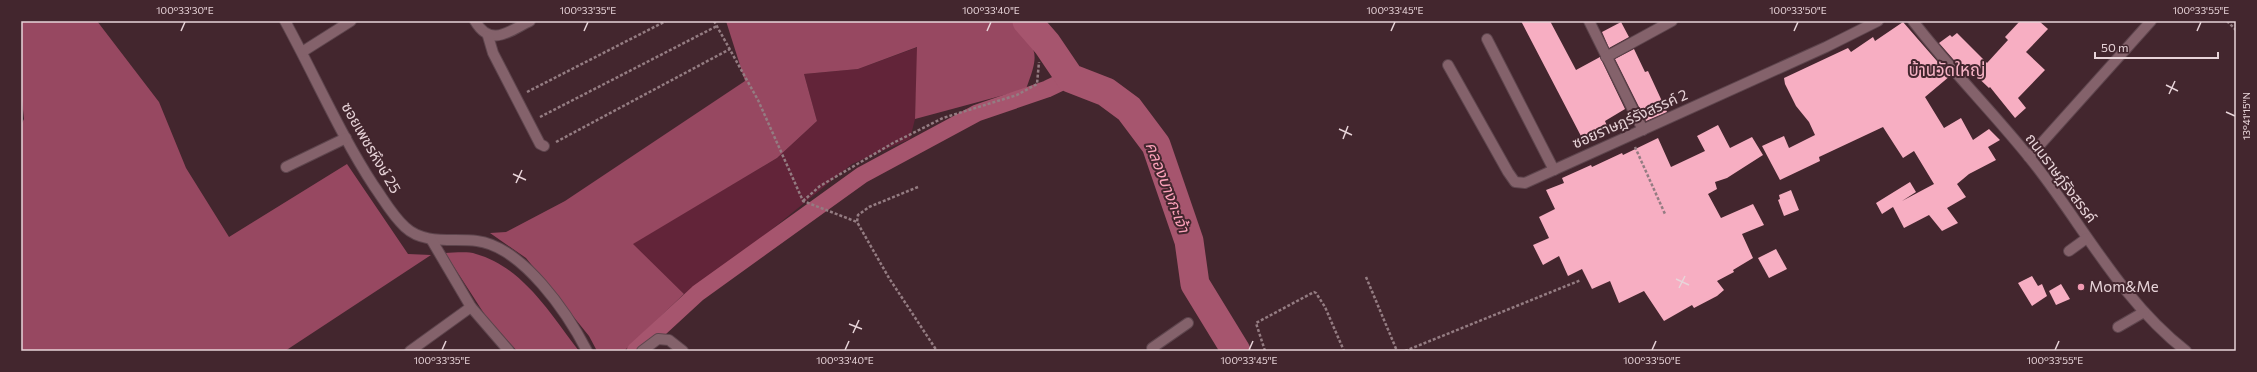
<svg xmlns="http://www.w3.org/2000/svg" width="2257" height="372" font-family="Commissioner,'Noto Sans Thai',sans-serif">
  <style>
    .green { fill: #622439 }
    .forest { fill: #974861 }
    .lines { fill: none; stroke-linecap: round; stroke-linejoin: round }
    .canal { stroke: #a6556e; stroke-width: 17 }
    .river { stroke: #a6556e; stroke-width: 29 }
    .building { fill: #f7aec2 }
    .minor-casing { stroke: #5e454d; stroke-width: 12 }
    .path { stroke: #947c82; stroke-width: 2.5; stroke-dasharray: 3 2; stroke-linecap: butt }
    .minor { stroke: #84626b; stroke-width: 10 }
    .ticks { fill: none; stroke: #e8d4d9; stroke-width: 1.5 }
    .poi-dot { fill: #f19ab2; stroke: #43262e; stroke-width: 1.5 }
    .labels { text-anchor: middle; stroke-width: 4; stroke-linejoin: round; paint-order: stroke }
    .street-label { font-size: 15px; fill: #e8d4d9; stroke: #43262e }
    .poi-label { font-size: 15px; fill: #e8d4d9; stroke: #43262e; text-anchor: start }
    .water-label { font-size: 16px; font-style: italic; fill: #fca1ba; stroke: #43262e }
    .quarter-label { font-size: 17px; fill: #f7b4c6; stroke: #43262e }
    .neatline { fill: none; stroke: #e8d4d9; stroke-width: 1.5 }
    .ticks-label { font-size: 10px; text-anchor: middle; fill: #e8d4d9 }
  </style>
  <rect width="100%" height="100%" fill="#43262e"/>
  <!-- green -->
  <polygon class="green" points="918,47 915,119 910,139 852,164 765,235 684,294 632,244 777,158 817,121 804,74 858,69"/>
  <!-- forest -->
  <g class="forest">
    <polygon points="21,21 97,21 159,102 186,168 229,237 347,164 408,254 431,255 285,351 21,351 21,125 24,119 21,91"/>
    <path d="M 726,21 L 1012,21 C 1038,51 1040,51 1026,89 L 915,119 L 917,47 L 858,69 L 804,74 L 817,121 L 777,158 L 633,244 L 684,294 L 624,351 L 597,351 L 589,336 L 526,258 L 490,233 L 506,232 L 565,201 L 745,81 Z"/>
    <path d="M 445,253 C 454,253 467,251 476,254 C 523,267 551,315 579,351 L 517,351 L 485,315 Z"/>
  </g>
  <g class="lines">
    <!-- canal -->
    <polyline class="canal" points="635,351 698,293 862,175 977,113 1047,89 1070,78"/>
    <!-- river -->
    <polyline class="river" points="1027,21 1047,44 1070,78 1106,92 1129,109 1156,145 1189,241 1195,284 1236,351"/>
  </g>
  <!-- building -->
  <g class="building">
    <polygon points="1521,21 1550,21 1576,70 1600,57 1625,109 1605,121 1607,126 1582,138"/>
    <polygon points="2020,21 2039,21 2048,29 2026,52 2045,70 2018,98 2026,108 2015,118 1990,87 1989,88 1971,71 1967,75 1939,43 1950,35 1952,37 1957,33 1987,63 2008,40 2005,37"/>
    <polygon points="1621,22 1629,37 1609,48 1602,32"/>
    <polygon points="1903,22 1950,76 1925,97 1944,128 1961,118 1973,140 1989,129 2000,140 1988,147 1996,160 1969,174 1957,184 1966,197 1947,208 1958,223 1942,231 1929,215 1904,228 1893,207 1882,214 1876,203 1910,182 1916,192 1902,201 1934,184 1914,151 1903,158 1883,127 1819,157 1820,161 1780,180 1762,146 1784,136 1789,148 1815,135 1809,122 1796,106 1785,84 1784,78 1848,48 1851,52 1873,37 1875,41"/>
    <polygon points="1634,49 1645,72 1648,71 1667,112 1646,121 1615,59"/>
    <polygon points="1718,125 1730,148 1752,137 1763,155 1727,178 1715,182 1717,189 1708,194 1721,218 1753,204 1764,225 1742,234 1753,258 1733,270 1734,272 1717,281 1724,290 1717,296 1694,308 1692,305 1664,321 1644,291 1619,303 1610,281 1592,289 1582,269 1568,276 1559,256 1543,265 1533,245 1549,238 1539,217 1555,209 1546,190 1564,183 1562,178 1591,165 1592,167 1622,153 1623,155 1658,138 1671,167 1705,151 1697,136"/>
    <polygon points="1791,190 1799,210 1784,216 1778,200 1780,199 1779,195"/>
    <polygon points="1776,249 1787,269 1769,278 1758,258"/>
    <polygon points="2032,276 2038,286 2042,284 2047,296 2032,306 2018,283"/>
    <polygon points="2061,284 2070,299 2056,305 2049,291"/>
  </g>
  <g class="lines">
    <!-- minor casing -->
    <g class="minor-casing">
      <g id="minor">
        <path d="M 285,21 C 315,76 340,134 374,186 C 384,200 392,215 405,227 C 424,245 453,238 477,241 C 523,247 568,314 587,351"/>
        <path d="M 475,21 C 491,48 509,31 530,21"/>
        <polyline points="1589,21 1643,130"/>
        <path d="M 1913,21 C 1949,68 1991,110 2029,157 C 2081,221 2119,299 2186,351"/>
        <polyline points="488,36 493,53 540,144 544,146"/>
        <polyline points="1487,39 1554,170"/>
        <polyline points="302,52 351,21"/>
        <polyline points="1606,57 1672,21"/>
        <polyline points="1448,65 1508,172 1515,182 1525,183 1826,47 1878,21"/>
        <polyline points="2029,157 2151,21"/>
        <polyline points="286,167 346,138"/>
        <polyline points="431,239 471,307 509,351"/>
        <polyline points="2069,251 2087,238"/>
        <polyline points="2118,327 2144,312"/>
        <polyline points="410,351 471,307"/>
        <polyline points="642,351 658,339 669,340 683,351"/>
        <polyline points="1154,351 1152,348 1188,323"/>
      </g>
    </g>
    <!-- path -->
    <g class="path">
      <polyline points="714,21 758,100 803,201 857,222"/>
      <polyline points="2227,21 2236,30"/>
      <polyline points="527,92 666,21"/>
      <polyline points="540,117 717,26"/>
      <polyline points="556,142 730,49"/>
      <polyline points="1635,147 1665,214"/>
      <polyline points="918,187 869,207 858,215 857,222 889,278 937,351"/>
      <polyline points="803,201 820,186 893,143 943,118 1017,95 1037,84 1039,62"/>
      <polyline points="1366,277 1397,351"/>
      <polyline points="1265,351 1256,323 1314,292 1316,293 1325,307 1344,351"/>
      <polyline points="1405,351 1581,280"/>
    </g>
    <!-- minor -->
    <use href="#minor" class="minor"/>
  </g>
  <!-- ticks -->
  <path class="ticks" d="M 181,31 L 185,22M 584,31 L 588,22M 987,31 L 991,22M 1391,31 L 1395,22M 1794,31 L 1798,22M 2197,31 L 2201,22M 2166,85 L 2178,91M 2169,94 L 2175,81M 2226,112 L 2235,116M 1339,129 L 1352,135M 1343,139 L 1348,126M 513,174 L 526,180M 516,183 L 522,170M 1676,279 L 1689,285M 1679,288 L 1685,276M 849,324 L 862,329M 853,333 L 859,320M 442,350 L 446,341M 845,350 L 849,341M 1249,350 L 1253,341M 1652,350 L 1656,341M 2055,350 L 2059,341"/>
  <!-- markers -->
  <circle class="poi-dot" cx="2081" cy="287" r="4"/>
  <g class="labels">
    <!-- street labels -->
    <g class="street-label">
      <text transform="translate(1630 119) rotate(-24)" y="5">ซอยราษฎร์รังสรรค์ 2</text>
      <text transform="translate(371 148) rotate(60)" y="5">ซอยเพชรหึงษ์ 25</text>
      <text transform="translate(2061 178) rotate(53)" y="5">ถนนราษฎ์รังสรรค์</text>
    </g>
    <!-- poi labels -->
    <g class="poi-label">
      <text x="2089" y="292">Mom&amp;Me</text>
    </g>
    <!-- water labels -->
    <g class="water-label">
      <text transform="translate(1168 187) rotate(69)" y="6">คลองบางกะเจ้า</text>
    </g>
    <!-- quarter labels -->
    <g class="quarter-label">
      <text x="1947" y="76">บ้านวัดใหญ่</text>
    </g>
  </g>
  <!-- border -->
  <rect width="2257" height="372" fill="none" stroke="#43262e" stroke-width="44"/>
  <!-- scale -->
  <path d="M2095 52v6h123v-6" fill="none" stroke="#e8d4d9" stroke-width="2"/>
  <text x="2101" y="52" font-size="12" fill="#e8d4d9" stroke="#43262e" stroke-width="3" paint-order="stroke">50 m</text>
  <rect x="22" y="22" width="2213" height="328" class="neatline"/>
  <g class="ticks-label">
    <text x="185" y="14">100°33'30"E</text>
    <text x="588" y="14">100°33'35"E</text>
    <text x="991" y="14">100°33'40"E</text>
    <text x="1395" y="14">100°33'45"E</text>
    <text x="1798" y="14">100°33'50"E</text>
    <text x="2201" y="14">100°33'55"E</text>
    <text transform="translate(2246 116) rotate(-90)" y="4">13°41'15"N</text>
    <text x="442" y="364">100°33'35"E</text>
    <text x="845" y="364">100°33'40"E</text>
    <text x="1249" y="364">100°33'45"E</text>
    <text x="1652" y="364">100°33'50"E</text>
    <text x="2055" y="364">100°33'55"E</text>
  </g>
</svg>
